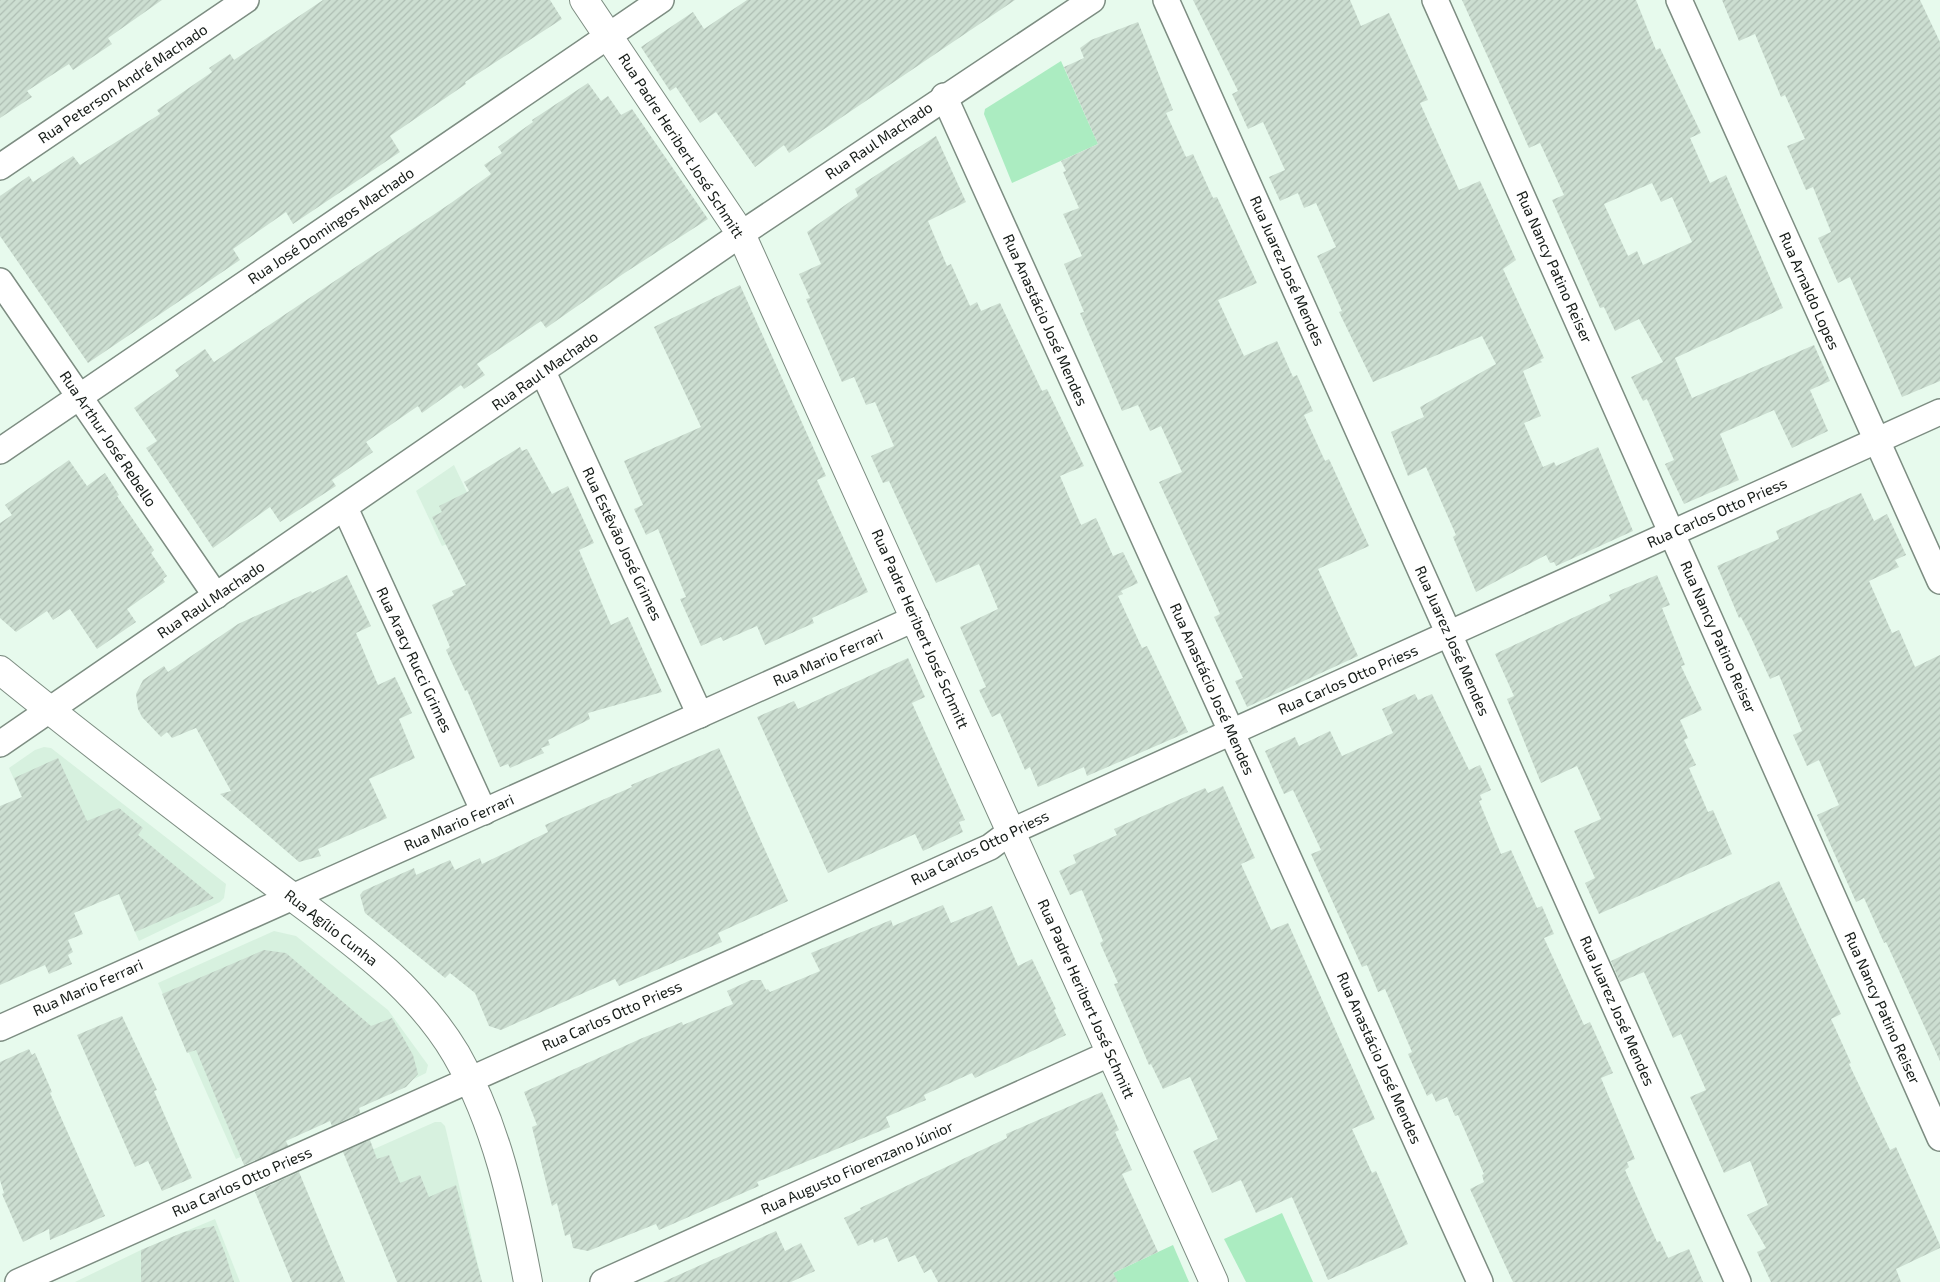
<svg xmlns="http://www.w3.org/2000/svg" width="1940" height="1282" font-family="'Exo 2',sans-serif">
  <style>
    .built { fill: #d7f1df }
    .grass { fill: #abecc1 }
    .building { fill: url(#building-hatch); fill-rule: evenodd }
    .lines { fill: none; stroke-linecap: round; stroke-linejoin: round }
    .minor-casing { stroke: #7d8d82; stroke-width: 28 }
    .tertiary-casing { stroke: #7d8d82; stroke-width: 30 }
    .secondary-casing { stroke: #7d8d82; stroke-width: 30 }
    .minor { stroke: #fff; stroke-width: 25 }
    .tertiary { stroke: #fff; stroke-width: 28 }
    .secondary { stroke: #fff; stroke-width: 28 }
    .labels { text-anchor: middle; stroke-width: 4; stroke-linejoin: round; paint-order: stroke }
    .street-label { font-size: 15px; fill: #161c18; stroke: #fff }
  </style>
  <defs>
    <pattern id="building-hatch" width="6" height="6" patternUnits="userSpaceOnUse" patternTransform="scale(1.25)"><rect width="6" height="6" fill="#ccded1"/><path d="M-1 1l2-2M0 6l6-6M5 7l2-2" fill="none" stroke="#aebeb3"/></pattern>
  </defs>
  <rect width="100%" height="100%" fill="#e7faed"/>
  <!-- built -->
  <g class="built">
    <polygon points="454,465 485,530 442,546 416,491"/>
    <polygon points="44,747 51,748 226,884 224,898 220,902 139,941 101,854 56,873 9,768 35,750"/>
    <polygon points="274,931 296,936 388,1010 428,1065 426,1073 412,1080 236,1159 158,983"/>
    <polygon points="435,1122 441,1122 445,1126 482,1282 347,1161"/>
    <polygon points="215,1219 240,1282 75,1282 141,1250"/>
  </g>
  <!-- grass -->
  <g class="grass">
    <polygon points="1061,61 1098,144 1012,183 984,114 985,109"/>
    <polygon points="1282,1213 1313,1282 1246,1282 1224,1239"/>
    <polygon points="1173,1245 1189,1282 1117,1282 1113,1273"/>
  </g>
  <!-- building -->
  <g class="building">
    <polygon points="0,0 162,0 108,38 112,44 73,70 69,64 27,91 32,97 0,118"/>
    <polygon points="323,0 550,0 562,19 465,82 466,84 390,136 400,152 293,224 286,212 233,249 240,260 88,363 0,236 0,196 29,176 33,182 73,156 80,165 160,114 157,110 212,72 209,68 230,54 234,60"/>
    <polygon points="747,0 1015,0 789,153 784,145 755,167 716,112 700,123 676,87 670,91 641,47 693,12 704,29"/>
    <polygon points="1193,0 1350,0 1361,26 1389,13 1428,100 1420,103 1459,190 1480,181 1516,260 1503,269 1544,358 1540,360 1542,362 1523,371 1541,416 1524,423 1543,467 1554,462 1556,466 1598,447 1633,531 1556,566 1554,562 1550,563 1546,555 1476,592 1453,537 1456,535 1426,467 1408,476 1391,432 1424,417 1420,407 1496,364 1482,336 1373,382 1339,312 1342,311 1317,256 1336,247 1316,203 1304,208 1298,193 1280,201 1269,177 1285,170 1263,122 1248,129 1232,94 1238,91"/>
    <path d="M 1462,0 L 1636,0 L 1656,50 L 1660,48 L 1701,133 L 1690,138 L 1710,183 L 1726,175 L 1783,308 L 1675,358 L 1692,398 L 1814,345 L 1830,381 L 1810,390 L 1828,431 L 1792,448 L 1774,410 L 1720,434 L 1739,480 L 1684,504 L 1665,464 L 1674,460 L 1647,399 L 1643,401 L 1631,377 L 1663,362 L 1639,319 L 1615,331 L 1604,307 L 1600,308 L 1552,200 L 1564,195 L 1540,143 L 1529,148 ZM 1652,183 L 1661,202 L 1672,197 L 1692,242 L 1643,265 L 1637,251 L 1628,256 L 1604,204 Z"/>
    <polygon points="1722,0 1920,0 1940,42 1940,381 1902,397 1850,277 1838,283 1818,238 1831,232 1813,187 1806,190 1787,146 1805,139 1785,95 1781,97 1755,34 1739,41"/>
    <polygon points="1138,22 1173,110 1166,113 1186,157 1193,154 1213,198 1217,197 1257,283 1218,300 1244,356 1277,341 1293,377 1297,375 1313,411 1304,415 1325,461 1329,459 1369,546 1318,569 1358,656 1247,707 1235,681 1243,678 1214,617 1220,614 1159,482 1182,472 1161,426 1150,431 1138,405 1122,411 1080,313 1084,312 1064,264 1082,256 1063,214 1079,208 1063,172 1066,171 1061,161 1098,144 1064,67 1084,58 1080,48 1091,40"/>
    <polygon points="588,83 601,101 608,96 621,115 632,109 708,219 623,274 546,328 541,321 477,364 485,375 464,389 461,385 422,413 418,406 366,442 373,452 332,480 336,486 280,522 270,507 213,548 146,448 157,441 134,408 179,376 175,370 205,349 214,362 451,203 491,174 484,165 502,153 498,147 533,122 532,120"/>
    <polygon points="936,136 966,202 928,221 947,266 951,264 970,306 977,302 981,311 1000,303 1042,391 1047,389 1084,466 1060,476 1081,525 1096,518 1113,556 1123,552 1138,583 1121,591 1123,594 1118,596 1142,648 1147,646 1188,732 1087,776 1084,767 1038,787 1030,767 1025,770 1000,713 992,717 979,690 986,687 960,627 998,609 979,564 936,583 889,481 883,483 871,456 894,446 875,402 866,405 854,377 842,382 806,299 810,298 799,274 821,264 807,232 858,196 855,189"/>
    <polygon points="740,285 826,476 817,480 868,592 812,618 814,623 765,645 757,626 723,641 721,637 701,646 680,599 686,597 658,529 646,535 634,509 643,505 624,461 701,427 654,327"/>
    <polygon points="520,447 522,451 527,449 552,494 568,486 594,543 579,550 611,625 628,617 662,692 588,713 590,719 548,740 550,745 541,748 544,753 510,768 508,764 500,767 467,690 465,691 446,650 450,647 432,605 454,595 452,591 466,585 432,517 442,512 439,506 469,491 464,482"/>
    <polygon points="69,460 87,486 105,473 119,495 117,496 154,550 151,553 167,576 163,579 165,582 127,609 136,622 97,649 70,609 53,620 47,611 16,632 0,618 0,523 12,515 5,505"/>
    <polygon points="1861,493 1874,521 1887,514 1906,555 1895,560 1899,567 1869,581 1892,633 1899,630 1915,667 1940,655 1940,1061 1886,942 1884,943 1864,898 1856,902 1817,815 1839,805 1819,760 1807,766 1793,735 1802,731 1779,675 1770,679 1750,635 1741,617 1739,618 1717,566 1779,539 1776,531"/>
    <polygon points="347,575 371,626 356,633 378,685 395,677 412,713 399,719 415,758 369,779 387,818 318,849 321,856 299,862 220,794 231,791 196,728 172,738 167,732 161,737 142,717 138,709 136,694 143,680 164,666 168,672 238,624 311,591 312,593"/>
    <polygon points="1657,575 1670,605 1662,608 1685,665 1681,666 1702,710 1680,720 1688,738 1684,740 1696,765 1689,768 1708,812 1713,810 1732,854 1599,914 1585,883 1595,878 1574,831 1601,819 1577,766 1541,783 1507,699 1514,696 1495,654 1611,600 1609,595"/>
    <polygon points="908,658 925,697 912,703 965,820 959,822 963,832 923,851 915,834 828,873 757,717 794,701 798,709"/>
    <polygon points="1415,694 1418,700 1432,694 1469,770 1480,765 1491,790 1480,795 1482,800 1479,801 1501,854 1511,850 1537,908 1542,906 1554,934 1544,938 1584,1025 1590,1022 1613,1073 1601,1078 1635,1159 1627,1162 1629,1167 1625,1170 1657,1242 1660,1241 1668,1258 1689,1249 1703,1282 1513,1282 1470,1189 1484,1182 1482,1175 1484,1174 1458,1115 1455,1116 1447,1097 1436,1102 1432,1093 1427,1096 1408,1054 1412,1052 1385,989 1378,992 1367,965 1362,967 1311,854 1321,850 1293,790 1284,794 1265,751 1295,737 1299,746 1330,731 1342,756 1393,733 1382,709"/>
    <polygon points="719,748 788,901 718,933 722,942 619,986 615,979 501,1030 489,1026 475,993 450,973 445,978 365,913 360,895 363,891 414,868 416,875 450,860 455,870 480,858 482,864 548,832 545,825 632,787 631,785"/>
    <polygon points="58,758 87,821 119,808 143,828 138,835 214,898 135,932 119,894 74,913 83,934 68,940 73,952 68,955 72,964 49,974 45,965 0,985 0,806 22,797 14,778"/>
    <polygon points="1223,786 1255,858 1241,864 1271,930 1288,923 1375,1119 1352,1129 1372,1173 1376,1171 1408,1244 1328,1280 1292,1197 1256,1213 1241,1180 1212,1193 1193,1151 1218,1139 1190,1077 1163,1089 1151,1064 1149,1065 1114,984 1118,983 1100,943 1103,941 1082,890 1070,895 1059,871 1076,863 1073,855 1117,835 1114,829 1205,788 1208,793"/>
    <polygon points="1779,881 1841,1014 1831,1019 1851,1063 1849,1064 1890,1150 1896,1147 1940,1245 1940,1248 1896,1269 1901,1282 1771,1282 1757,1252 1766,1248 1747,1215 1768,1205 1750,1161 1724,1173 1690,1097 1706,1090 1681,1034 1673,1038 1644,972 1620,982 1611,961"/>
    <polygon points="943,905 951,923 992,906 1018,966 1032,959 1056,1009 1054,1010 1066,1035 975,1078 972,1073 924,1095 926,1100 886,1117 890,1127 757,1182 759,1186 659,1230 656,1224 588,1251 573,1248 570,1234 565,1236 557,1203 552,1206 532,1127 537,1125 524,1092 640,1039 682,1022 683,1025 733,1004 727,991 751,980 761,980 766,990 768,989 770,992 820,971 811,953 891,920 893,926"/>
    <polygon points="264,950 286,953 371,1026 392,1018 413,1055 418,1074 406,1087 359,1108 360,1113 332,1126 330,1121 286,1141 288,1146 244,1165 196,1050 187,1053 162,994"/>
    <polygon points="122,1016 157,1090 154,1091 192,1178 162,1191 148,1161 135,1167 77,1035"/>
    <polygon points="29,1049 32,1055 35,1053 52,1092 50,1093 105,1216 50,1240 49,1229 23,1242 2,1194 4,1193 0,1180 0,1062"/>
    <polygon points="1102,1092 1119,1130 1115,1132 1132,1170 1122,1174 1158,1252 1113,1273 1118,1282 938,1282 931,1269 924,1273 915,1255 898,1262 887,1237 874,1243 873,1239 858,1246 844,1218 861,1210 860,1208 1007,1138 1006,1134"/>
    <polygon points="370,1140 377,1159 389,1155 400,1183 420,1175 429,1197 456,1185 482,1282 397,1282 343,1152"/>
    <polygon points="299,1172 334,1256 345,1282 292,1282 255,1192"/>
    <polygon points="214,1226 225,1253 234,1282 141,1282 141,1250 184,1232"/>
    <polygon points="776,1231 785,1251 801,1243 815,1271 791,1282 663,1282"/>
  </g>
  <g class="lines">
    <!-- minor casing -->
    <g class="minor-casing">
      <g id="minor">
        <polyline points="1166,0 1738,1282"/>
        <polyline points="1435,0 1940,1138"/>
        <polyline points="1679,0 1940,581"/>
        <polyline points="944,96 1480,1282"/>
        <polyline points="0,167 246,0"/>
        <polyline points="0,281 216,596"/>
        <polyline points="543,372 700,715"/>
        <polyline points="0,451 661,0"/>
        <polyline points="345,508 484,812"/>
        <polyline points="0,744 741,234 1092,0"/>
        <polyline points="0,1028 916,618"/>
        <polyline points="18,1282 990,847 1010,832 1940,412"/>
        <polyline points="603,1282 1111,1053"/>
      </g>
    </g>
    <!-- tertiary casing -->
    <g class="tertiary-casing">
      <polyline id="tertiary" points="584,0 741,234 1214,1282"/>
    </g>
    <!-- secondary casing -->
    <g class="secondary-casing">
      <path id="secondary" d="M 0,670 C 87,741 177,809 266,877 C 335,930 411,978 456,1054 C 497,1125 513,1203 528,1282"/>
    </g>
    <!-- minor -->
    <use href="#minor" class="minor"/>
    <!-- tertiary -->
    <use href="#tertiary" class="tertiary"/>
    <!-- secondary -->
    <use href="#secondary" class="secondary"/>
  </g>
  <g class="labels">
    <!-- street labels -->
    <g class="street-label">
      <text transform="translate(123 84) rotate(-34)" y="5">Rua Peterson André Machado</text>
      <text transform="translate(879 141) rotate(-34)" y="5">Rua Raul Machado</text>
      <text transform="translate(681 146) rotate(57)" y="5">Rua Padre Heribert José Schmitt</text>
      <text transform="translate(331 226) rotate(-34)" y="5">Rua José Domingos Machado</text>
      <text transform="translate(1554 267) rotate(66)" y="5">Rua Nancy Patino Reiser</text>
      <text transform="translate(1287 271) rotate(66)" y="5">Rua Juarez José Mendes</text>
      <text transform="translate(1809 291) rotate(66)" y="5">Rua Arnaldo Lopes</text>
      <text transform="translate(1045 320) rotate(66)" y="5">Rua Anastácio José Mendes</text>
      <text transform="translate(545 371) rotate(-35)" y="5">Rua Raul Machado</text>
      <text transform="translate(108 439) rotate(56)" y="5">Rua Arthur José Rebello</text>
      <text transform="translate(1717 513) rotate(-24)" y="5">Rua Carlos Otto Priess</text>
      <text transform="translate(622 544) rotate(65)" y="5">Rua Estêvão José Grimes</text>
      <text transform="translate(211 600) rotate(-34)" y="5">Rua Raul Machado</text>
      <text transform="translate(920 629) rotate(66)" y="5">Rua Padre Heribert José Schmitt</text>
      <text transform="translate(1718 637) rotate(66)" y="5">Rua Nancy Patino Reiser</text>
      <text transform="translate(1452 641) rotate(66)" y="5">Rua Juarez José Mendes</text>
      <text transform="translate(828 658) rotate(-24)" y="5">Rua Mario Ferrari</text>
      <text transform="translate(414 660) rotate(65)" y="5">Rua Aracy Rucci Grimes</text>
      <text transform="translate(1348 680) rotate(-24)" y="5">Rua Carlos Otto Priess</text>
      <text transform="translate(1212 689) rotate(66)" y="5">Rua Anastácio José Mendes</text>
      <text transform="translate(459 823) rotate(-24)" y="5">Rua Mario Ferrari</text>
      <text transform="translate(980 848) rotate(-26)" y="5">Rua Carlos Otto Priess</text>
      <text transform="translate(331 928) rotate(38)" y="5">Rua Agílio Cunha</text>
      <text transform="translate(88 988) rotate(-24)" y="5">Rua Mario Ferrari</text>
      <text transform="translate(1086 999) rotate(66)" y="5">Rua Padre Heribert José Schmitt</text>
      <text transform="translate(1882 1008) rotate(66)" y="5">Rua Nancy Patino Reiser</text>
      <text transform="translate(1617 1011) rotate(66)" y="5">Rua Juarez José Mendes</text>
      <text transform="translate(612 1016) rotate(-24)" y="5">Rua Carlos Otto Priess</text>
      <text transform="translate(1379 1058) rotate(66)" y="5">Rua Anastácio José Mendes</text>
      <text transform="translate(857 1168) rotate(-24)" y="5">Rua Augusto Fiorenzano Júnior</text>
      <text transform="translate(242 1182) rotate(-24)" y="5">Rua Carlos Otto Priess</text>
    </g>
  </g>
</svg>
